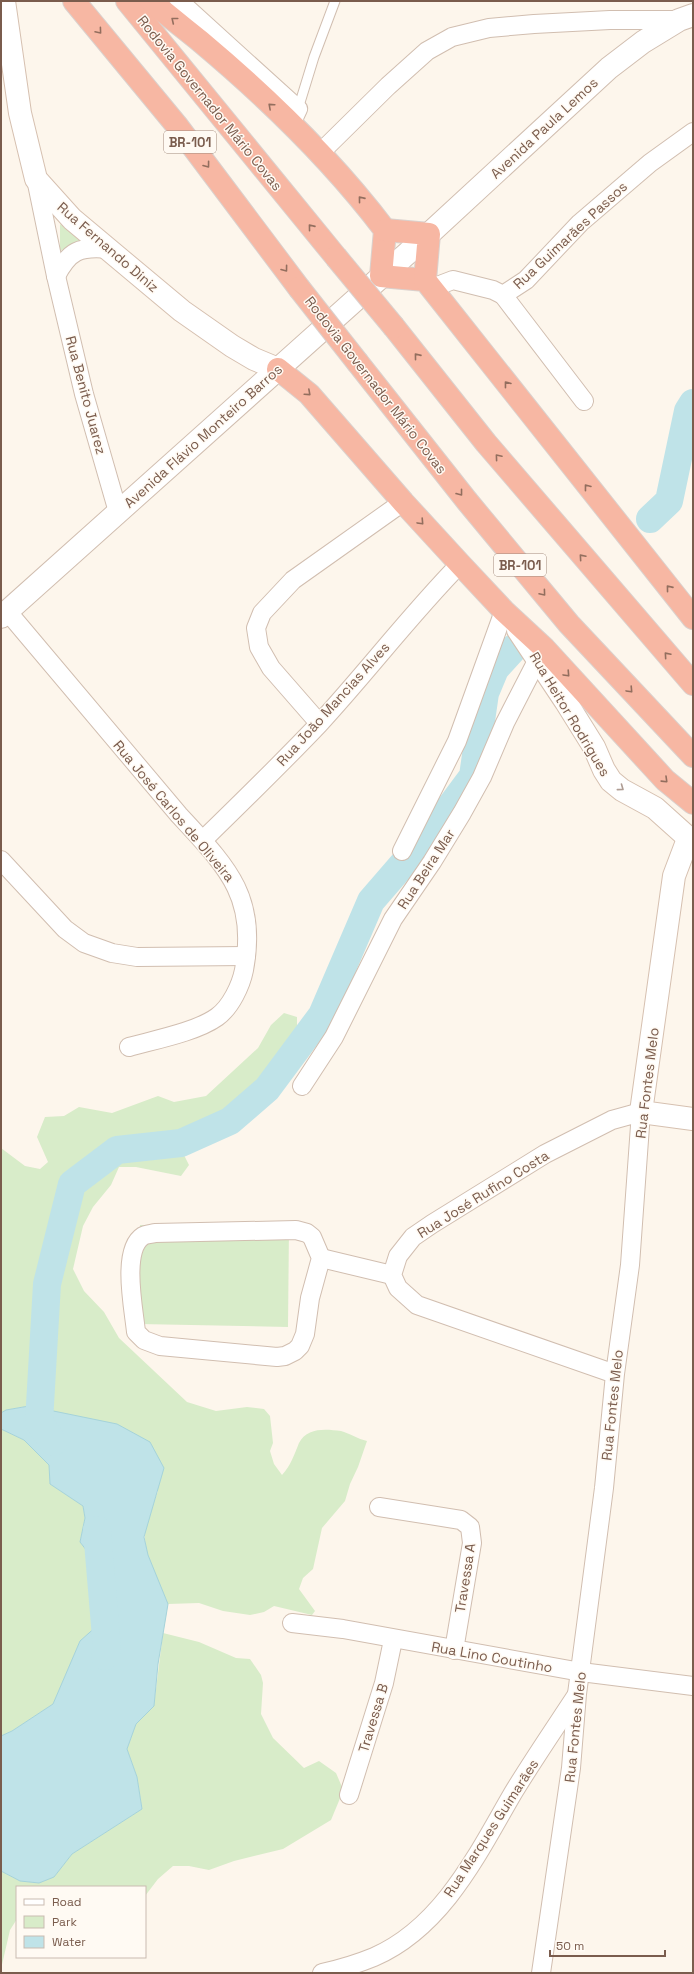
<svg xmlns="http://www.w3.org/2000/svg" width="694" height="1974" font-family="'Space Grotesk',sans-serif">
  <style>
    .green { fill: #d8ecc9 }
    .water { fill: #bfe3e8; stroke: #a5d3da }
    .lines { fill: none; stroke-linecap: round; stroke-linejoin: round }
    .river { stroke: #bfe3e8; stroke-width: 28 }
    .service-casing { stroke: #d1beb0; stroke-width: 11 }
    .minor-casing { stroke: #d1beb0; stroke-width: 20 }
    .tertiary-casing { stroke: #d1beb0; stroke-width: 24 }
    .secondary-casing { stroke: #d6c0b0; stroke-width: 24 }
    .motorway-casing { stroke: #dad1cd; stroke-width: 24 }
    .service { stroke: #fff; stroke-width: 9 }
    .minor { stroke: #fff; stroke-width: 18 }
    .tertiary { stroke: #fff; stroke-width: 22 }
    .secondary { stroke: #fff; stroke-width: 22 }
    .motorway { stroke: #f7b7a3; stroke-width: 22 }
    .motorway-bridge-casing { stroke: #dad1cd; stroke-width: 24; stroke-linecap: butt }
    .motorway-bridge { stroke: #f7b7a3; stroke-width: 22 }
    .oneway { stroke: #936e5e }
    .oneway2 { stroke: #af9d94 }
    .labels { text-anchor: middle; stroke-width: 3; stroke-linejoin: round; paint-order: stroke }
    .shield { fill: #fffaf3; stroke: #a28b7f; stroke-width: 1 }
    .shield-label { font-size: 13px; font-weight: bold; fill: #7a5c4d }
    .street-label { font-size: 14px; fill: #7a5c4d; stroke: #fffaf3 }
  </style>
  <rect width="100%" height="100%" fill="#fdf6ec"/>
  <!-- green -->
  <g class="green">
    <polygon points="60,224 82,240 60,251"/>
    <path d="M 284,1013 L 297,1017 L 297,1037 C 263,1077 226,1127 171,1139 C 158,1142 142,1142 129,1143 L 149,1151 L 182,1151 L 189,1165 L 181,1176 L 136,1167 L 119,1167 L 111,1185 L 93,1207 L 83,1226 L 73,1269 L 84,1291 L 104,1312 L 119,1338 L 187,1402 L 216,1411 L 247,1407 L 264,1409 L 270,1416 L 273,1443 L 270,1451 L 274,1464 L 282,1475 C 291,1465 294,1455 299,1443 C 307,1427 326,1429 341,1431 C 349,1433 358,1439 367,1441 L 358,1467 L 350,1484 L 345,1501 L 322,1528 L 313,1569 L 303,1578 L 299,1589 L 315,1611 L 312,1615 L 274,1606 L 264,1612 L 250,1615 L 223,1611 L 199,1603 L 168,1604 C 160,1585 144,1556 145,1536 C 145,1521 153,1505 158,1491 L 59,1414 L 29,1406 L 6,1410 L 1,1413 L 1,1148 L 25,1166 L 40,1169 L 48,1162 L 37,1137 L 45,1117 L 64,1116 L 79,1107 L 112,1113 L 158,1096 L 174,1102 L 206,1096 L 258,1048 L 271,1025 Z"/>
    <polygon points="140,1225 289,1227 288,1327 139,1324"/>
    <polygon points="1,1429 24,1440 49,1465 50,1484 83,1506 85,1518 80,1542 111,1582 116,1609 80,1641 53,1704 12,1731 1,1736"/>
    <polygon points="163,1633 199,1642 236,1658 250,1659 261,1675 263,1683 261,1714 273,1738 304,1768 319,1761 336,1773 342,1787 341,1796 331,1820 283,1849 234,1861 209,1870 189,1866 173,1866 158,1879 145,1896 145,1887 17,1887 17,1919 10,1930 1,1969 1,1871 20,1881 39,1883 54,1877 72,1854 142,1809 137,1777 127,1749 136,1724 154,1705"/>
  </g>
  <!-- water -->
  <polygon class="water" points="29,1406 117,1424 150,1442 164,1468 144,1537 148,1555 168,1604 158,1664 154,1706 136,1724 127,1749 137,1777 142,1809 72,1854 54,1877 39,1883 20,1881 1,1871 1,1736 12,1731 53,1704 80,1641 116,1609 111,1582 80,1542 85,1518 83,1506 50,1484 49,1465 24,1440 1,1429 1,1413 6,1410"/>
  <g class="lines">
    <!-- river -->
    <g class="river">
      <polyline points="650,519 669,501 688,411 693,403"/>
      <polyline points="53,1442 39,1422 47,1284 72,1184 117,1150 181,1143 230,1121 267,1089 322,1015 371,901 435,827 473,776 485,693 495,669 514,648"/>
      <polyline points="97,1530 107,1649 105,1656"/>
    </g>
    <!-- service casing -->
    <g class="service-casing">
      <polyline id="service" points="298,109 314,57 335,1"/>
    </g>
    <!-- minor casing -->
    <g class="minor-casing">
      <g id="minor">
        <polyline points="179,1 298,109 291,124"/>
        <polyline points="320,153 388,86 427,51 452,37 489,28 534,24 610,20 679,20"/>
        <polyline points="36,179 56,276 84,394 118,512"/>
        <path d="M 56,276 C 69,251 79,246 109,249"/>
        <polyline points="432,288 453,280 493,290 503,295 526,280 580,223 650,163 693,132"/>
        <polyline points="503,295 584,401"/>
        <path d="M 7,611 L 179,815 C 226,866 258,896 244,970 C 241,985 231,1007 217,1017 C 196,1032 154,1040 129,1047"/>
        <polyline points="319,723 271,668 259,647 256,628 262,613 293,580 403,502"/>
        <path d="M 203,840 C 242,802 281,764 319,724 C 367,672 410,615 460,564"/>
        <polyline points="402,851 457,741 504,611"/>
        <polyline points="1,860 65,929 84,943 112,953 137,957 246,956"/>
        <polyline points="302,1086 334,1037 393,919 432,862 462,813 482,777 505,723 543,649"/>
        <path d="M 296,1230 L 307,1233 L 312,1237 L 321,1258 L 310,1298 L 305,1334 L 300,1346 L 295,1351 L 285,1356 L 277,1357 L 160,1346 L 144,1340 L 136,1332 C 134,1310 121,1250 143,1236 C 146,1234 151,1234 155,1233 Z"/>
        <polyline points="321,1258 392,1275"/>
        <polyline points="379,1507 461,1520 470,1527 472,1543 454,1650"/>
        <polyline points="292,1623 343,1629 581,1672 693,1686"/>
        <polyline points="349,1795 384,1683 393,1640"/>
        <path d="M 322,1973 C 340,1969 357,1964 374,1957 C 443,1927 478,1853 513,1793 C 533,1760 555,1728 576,1696"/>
        <polyline points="541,1973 571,1768 577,1694 604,1488 615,1374 630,1265 641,1112 612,1120 545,1154 432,1224 413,1237 398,1256 392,1275 398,1288 417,1305 615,1374"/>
      </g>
    </g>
    <!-- tertiary casing -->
    <g class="tertiary-casing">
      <polyline id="tertiary" points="1,617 429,234 609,68 643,42 679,20 693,15"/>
    </g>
    <!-- secondary casing -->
    <g class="secondary-casing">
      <g id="secondary">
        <polyline points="4,1 20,113 36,179 72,219 182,311 232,346 254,359 278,369"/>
        <polyline points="518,630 566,702 594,747 604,770 611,781 622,790 655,808 693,842"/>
        <polyline points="688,839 674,876 641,1112 693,1119"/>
      </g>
    </g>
    <!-- motorway casing -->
    <g class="motorway-casing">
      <g id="motorway">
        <polyline points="74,1 178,127 299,288"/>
        <polyline points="127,1 336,257"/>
        <path d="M 151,1 C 167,15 184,28 200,41 C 268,98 332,160 385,230 L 381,276 L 425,280 L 693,618"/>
        <polyline points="385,230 429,234 425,280"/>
        <polyline points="394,327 486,443 693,684"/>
        <polyline points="358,363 467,501 569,624 693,756"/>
        <polyline points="278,369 309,394 403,502 460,564 504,611 544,648 665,780 693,803"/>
      </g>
    </g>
    <!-- service -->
    <use href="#service" class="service"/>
    <!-- minor -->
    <use href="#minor" class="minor"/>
    <!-- tertiary -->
    <use href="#tertiary" class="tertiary"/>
    <!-- secondary -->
    <use href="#secondary" class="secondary"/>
    <!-- motorway -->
    <use href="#motorway" class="motorway"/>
    <!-- motorway-bridge casing -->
    <g class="motorway-bridge-casing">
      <g id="motorway-bridge">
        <polyline points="336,257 394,327"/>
        <polyline points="299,288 358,363"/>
      </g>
    </g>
    <!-- motorway-bridge -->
    <use href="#motorway-bridge" class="motorway-bridge"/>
  </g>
  <!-- one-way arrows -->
  <defs><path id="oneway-chevron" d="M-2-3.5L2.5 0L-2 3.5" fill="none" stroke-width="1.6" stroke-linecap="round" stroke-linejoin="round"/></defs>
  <g class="oneway">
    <use href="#oneway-chevron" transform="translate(174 20) rotate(-141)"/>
    <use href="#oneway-chevron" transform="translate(99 31) rotate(50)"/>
    <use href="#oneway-chevron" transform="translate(271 106) rotate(-138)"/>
    <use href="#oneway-chevron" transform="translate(207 165) rotate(53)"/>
    <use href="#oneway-chevron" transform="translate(361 199) rotate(-129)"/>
    <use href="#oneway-chevron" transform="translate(311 227) rotate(-129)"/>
    <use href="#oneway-chevron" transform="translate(285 269) rotate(53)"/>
    <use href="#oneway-chevron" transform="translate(417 356) rotate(-129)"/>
    <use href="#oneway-chevron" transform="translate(507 384) rotate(-128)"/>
    <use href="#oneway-chevron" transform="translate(308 393) rotate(42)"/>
    <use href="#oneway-chevron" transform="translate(498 457) rotate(-130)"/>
    <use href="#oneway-chevron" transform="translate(587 487) rotate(-128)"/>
    <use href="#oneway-chevron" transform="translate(460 493) rotate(52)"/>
    <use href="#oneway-chevron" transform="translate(421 522) rotate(47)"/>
    <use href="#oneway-chevron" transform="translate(582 557) rotate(-131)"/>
    <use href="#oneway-chevron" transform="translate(669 588) rotate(-129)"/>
    <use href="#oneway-chevron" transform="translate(543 593) rotate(50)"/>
    <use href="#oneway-chevron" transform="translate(667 655) rotate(-131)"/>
    <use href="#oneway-chevron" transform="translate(567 674) rotate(47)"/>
    <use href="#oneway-chevron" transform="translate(630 690) rotate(47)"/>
    <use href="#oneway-chevron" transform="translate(665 780) rotate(44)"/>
  </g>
  <use class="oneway2" href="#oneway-chevron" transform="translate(621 788) rotate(36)"/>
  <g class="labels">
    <!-- shield labels -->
    <g class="shield">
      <rect x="164" y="131" width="52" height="22" rx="3"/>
      <rect x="494" y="554" width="52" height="22" rx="3"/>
    </g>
    <g class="shield-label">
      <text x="190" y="147">BR-101</text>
      <text x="520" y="570">BR-101</text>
    </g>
    <!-- street labels -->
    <g class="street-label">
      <text transform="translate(210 103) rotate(51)" y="5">Rodovia Governador Mário Covas</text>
      <text transform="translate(544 128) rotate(-43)" y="5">Avenida Paula Lemos</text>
      <text transform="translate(570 235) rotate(-43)" y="5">Rua Guimarães Passos</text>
      <text transform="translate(108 247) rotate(41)" y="5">Rua Fernando Diniz</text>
      <text transform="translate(376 385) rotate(52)" y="5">Rodovia Governador Mário Covas</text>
      <text transform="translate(86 395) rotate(75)" y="5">Rua Benito Juarez</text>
      <text transform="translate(203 436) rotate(-42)" y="5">Avenida Flávio Monteiro Barros</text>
      <text transform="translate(333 704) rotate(-48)" y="5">Rua João Mancias Alves</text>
      <text transform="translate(570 714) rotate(59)" y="5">Rua Heitor Rodrigues</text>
      <text transform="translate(174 811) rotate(50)" y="5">Rua José Carlos de Oliveira</text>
      <text transform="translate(426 869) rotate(-57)" y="5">Rua Beira Mar</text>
      <text transform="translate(647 1083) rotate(-83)" y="5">Rua Fontes Melo</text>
      <text transform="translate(483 1194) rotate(-32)" y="5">Rua José Rufino Costa</text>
      <text transform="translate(612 1405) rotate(-84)" y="5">Rua Fontes Melo</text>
      <text transform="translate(465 1578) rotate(-81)" y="5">Travessa A</text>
      <text transform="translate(492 1657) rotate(10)" y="5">Rua Lino Coutinho</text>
      <text transform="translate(373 1718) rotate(-73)" y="5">Travessa B</text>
      <text transform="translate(575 1727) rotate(-84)" y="5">Rua Fontes Melo</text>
      <text transform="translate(491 1828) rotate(-57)" y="5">Rua Marques Guimarães</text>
    </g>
  </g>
  <!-- border -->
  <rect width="694" height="1974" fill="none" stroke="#7a5c4d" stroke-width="4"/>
  <!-- legend -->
  <rect x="16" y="1886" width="130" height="72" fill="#fffaf3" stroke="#cabbb1"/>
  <rect x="24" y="1899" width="20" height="6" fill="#ffffff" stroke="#cabbb1"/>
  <text x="52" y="1906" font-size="12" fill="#7a5c4d">Road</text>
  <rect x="24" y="1916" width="20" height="12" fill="#d8ecc9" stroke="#cabbb1"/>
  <text x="52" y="1926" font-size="12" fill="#7a5c4d">Park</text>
  <rect x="24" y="1936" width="20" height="12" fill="#bfe3e8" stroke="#cabbb1"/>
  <text x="52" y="1946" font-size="12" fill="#7a5c4d">Water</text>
  <!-- scale -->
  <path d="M550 1950v6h115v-6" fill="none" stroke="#7a5c4d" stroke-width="2"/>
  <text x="556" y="1950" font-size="12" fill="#7a5c4d" stroke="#fffaf3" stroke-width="3" paint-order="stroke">50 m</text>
</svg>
